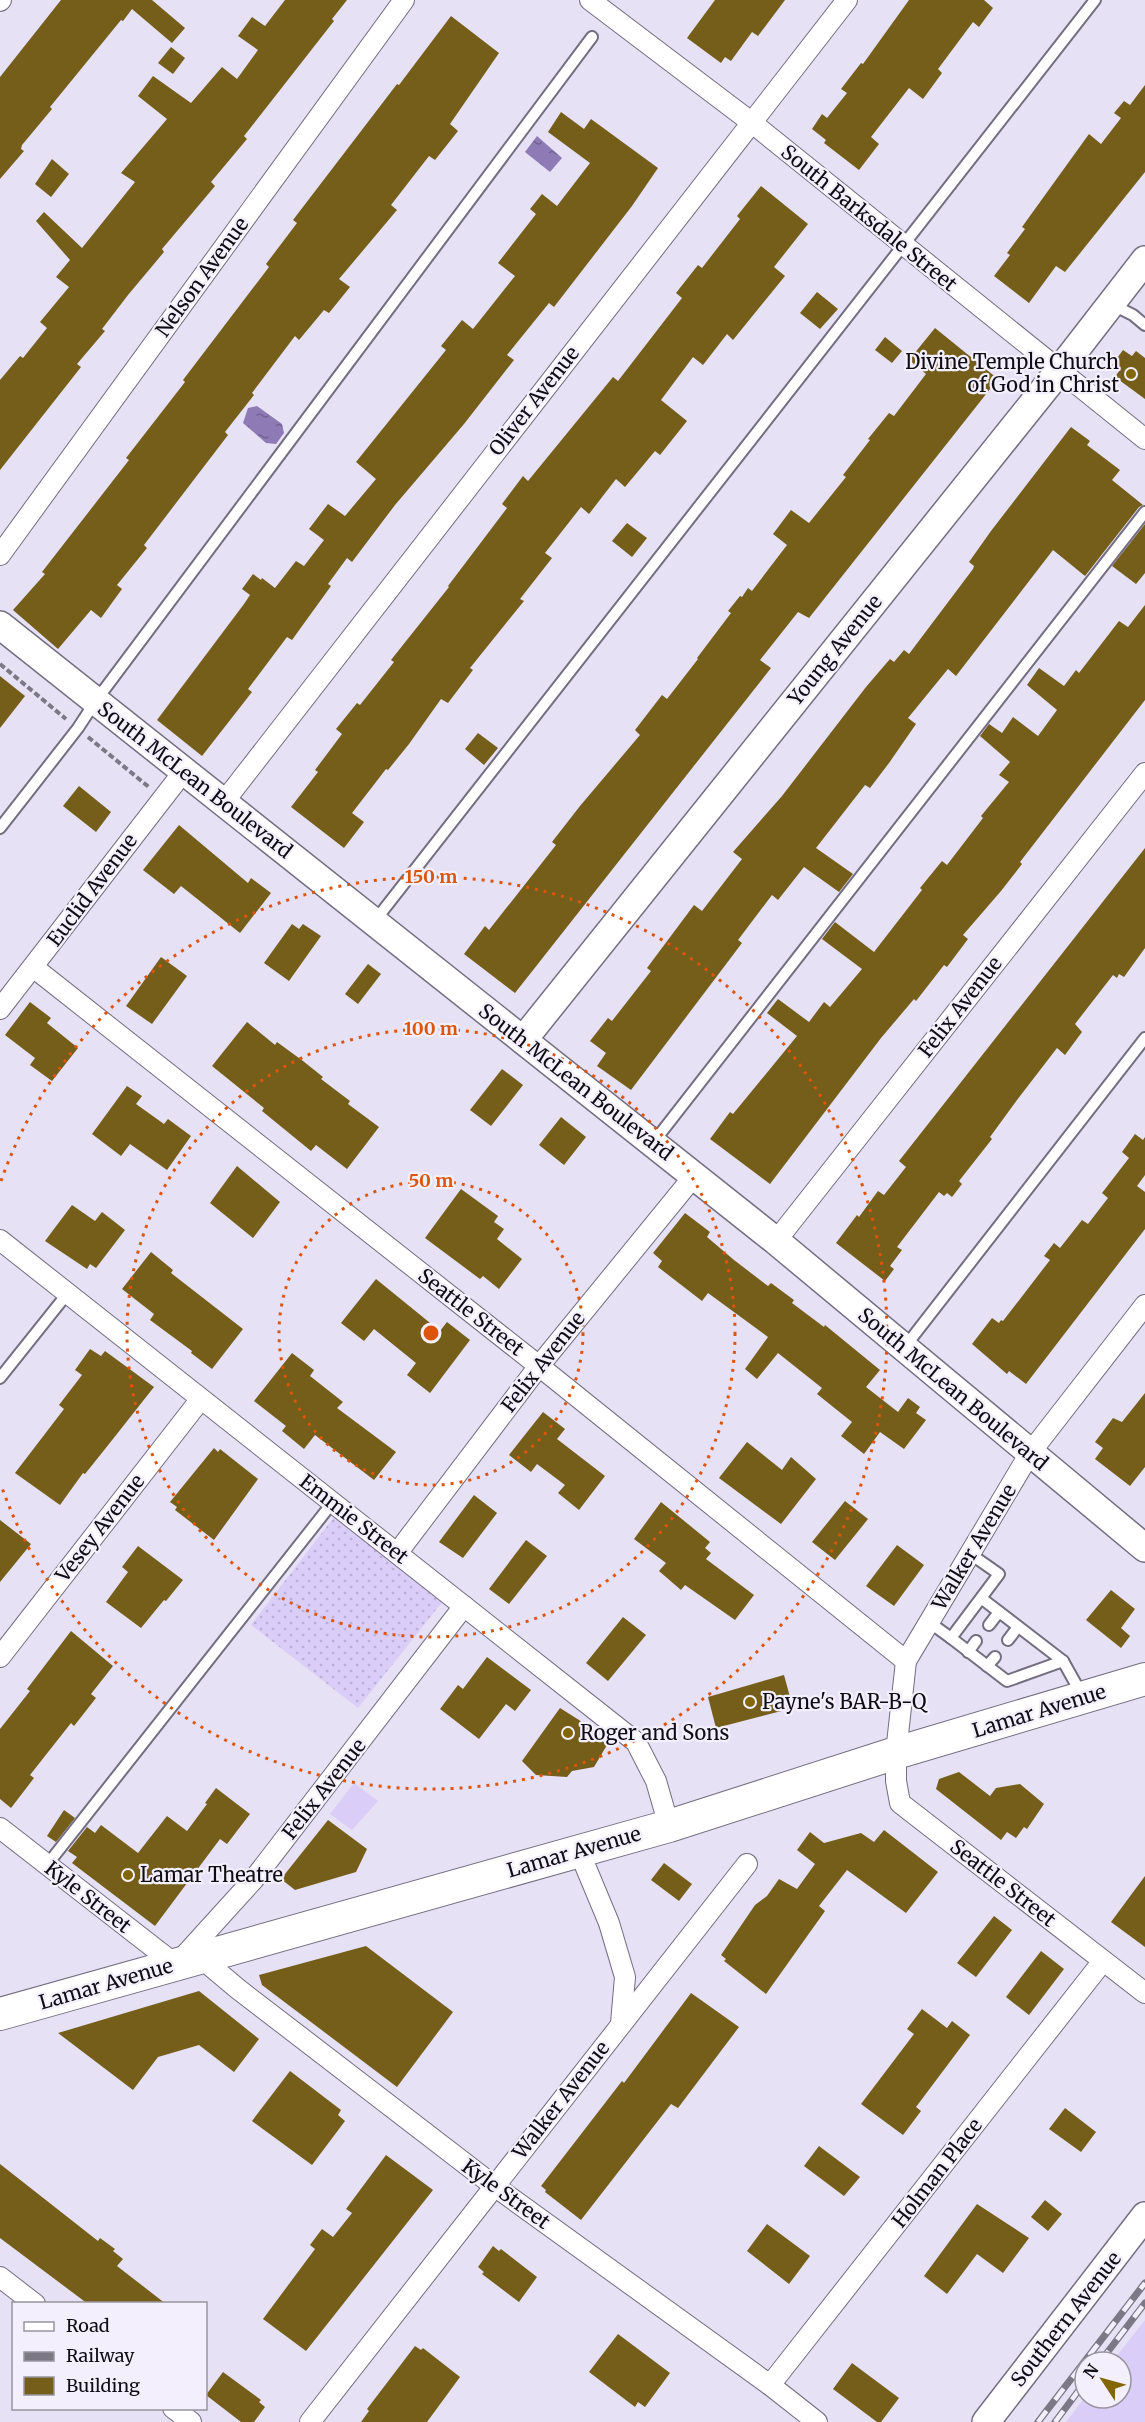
<svg xmlns="http://www.w3.org/2000/svg" width="1145" height="2422" font-family="Merriweather,serif">
  <style>
    .grass { fill: url(#grass-dots) }
    .green { fill: #dacdf8 }
    .water { fill: url(#water-ripples) }
    .building { fill: #745e19 }
    .lines { fill: none; stroke-linecap: round; stroke-linejoin: round }
    .lane-casing { stroke: #746e81; stroke-width: 14 }
    .street-casing { stroke: #746e81; stroke-width: 22 }
    .secondary-casing { stroke: #746e81; stroke-width: 30 }
    .primary-casing { stroke: #746e81; stroke-width: 34 }
    .path { stroke: #7c7886; stroke-width: 4; stroke-dasharray: 6 3; stroke-linecap: butt }
    .lane { stroke: #fff; stroke-width: 10 }
    .street { stroke: #fff; stroke-width: 20 }
    .secondary { stroke: #fff; stroke-width: 27 }
    .primary { stroke: #fff; stroke-width: 32 }
    .rail-casing { stroke: #7c7886; stroke-width: 7 }
    .rail { stroke: #f3effc; stroke-width: 4.5; stroke-dasharray: 14; stroke-linecap: butt }
    .ring { fill: none; stroke: #dd550c; stroke-width: 3; stroke-dasharray: 3 6 }
    .poi-dot { fill: #826600; stroke: #f3effc; stroke-width: 2 }
    .labels { text-anchor: middle; stroke-width: 4.5; stroke-linejoin: round; paint-order: stroke }
    .street-label { font-size: 20px; fill: #0f0d13; stroke: #f3effc }
    .poi-label { font-size: 20px; fill: #0f0d13; stroke: #f3effc; text-anchor: start }
    .centre { fill: #dd550c; stroke: #f3effc; stroke-width: 3 }
    .ring-label { font-size: 18px; text-anchor: middle; font-weight: bold; fill: #dd550c; stroke: #f3effc; stroke-width: 4.5; stroke-linejoin: round; paint-order: stroke }
  </style>
  <defs>
    <pattern id="grass-dots" width="8" height="8" patternUnits="userSpaceOnUse" patternTransform="scale(1.5)"><rect width="8" height="8" fill="#dacdf8"/><path d="M2 2h.1M6 6h.1" fill="none" stroke="#baafd4" stroke-width="1.8" stroke-linecap="round"/></pattern>
    <pattern id="water-ripples" width="26" height="14" patternUnits="userSpaceOnUse" patternTransform="scale(1.5)"><rect width="26" height="14" fill="#8e7ab5"/><path d="M2 4q2-2 4 0t4 0M15 11q2-2 4 0t4 0" fill="none" stroke="#726292"/></pattern>
  </defs>
  <rect width="100%" height="100%" fill="#e7e1f6"/>
  <!-- grass -->
  <polygon class="grass" points="334,1517 443,1601 358,1708 251,1625"/>
  <!-- green -->
  <g class="green">
    <polygon points="354,1783 378,1801 352,1830 330,1814"/>
    <polygon points="1145,2320 1145,2422 1066,2422 1085,2397 1121,2398 1121,2362 1112,2362"/>
  </g>
  <!-- water -->
  <g class="water">
    <polygon points="537,136 562,158 550,172 525,152"/>
    <polygon points="257,406 282,424 284,433 276,444 266,443 243,423 248,408"/>
  </g>
  <!-- building -->
  <g class="building">
    <polygon points="61,0 152,0 185,28 172,43 132,9 123,21 121,20 50,107 52,109 22,145 21,149 24,151 0,179 0,77"/>
    <polygon points="285,0 347,0 332,19 334,21 244,136 247,139 211,182 215,186 162,249 164,252 128,295 102,329 105,331 77,364 81,367 0,470 0,380 20,356 23,358 47,328 40,322 69,287 56,277 70,260 36,221 44,212 82,248 135,182 121,173 167,119 138,96 153,76 191,103 222,67 237,79 258,50 238,36 252,17 265,26"/>
    <polygon points="715,0 785,0 758,36 752,32 731,61 725,57 721,63 687,38"/>
    <polygon points="909,0 984,0 993,8 979,27 973,22 938,69 942,73 923,99 909,88 871,137 879,144 859,170 824,143 826,140 812,129 822,114 827,118 847,93 841,89 861,63 863,64"/>
    <polygon points="451,16 499,53 450,124 458,131 435,160 429,156 391,205 397,210 339,279 350,287 329,313 324,310 299,340 295,336 252,393 254,395 225,432 228,435 144,545 147,548 117,585 122,589 101,618 91,610 58,649 13,610 45,574 42,572 129,460 126,458 185,382 183,380 269,267 266,264 297,223 293,220 397,84 399,85"/>
    <polygon points="171,47 185,58 173,74 158,63"/>
    <polygon points="1145,85 1145,172 1065,272 1056,266 1029,303 994,276 1010,255 1007,253 1025,229 1022,227 1089,134 1101,144 1121,118 1114,113 1124,101 1130,105"/>
    <polygon points="561,112 584,129 591,119 658,168 632,206 554,307 549,303 507,355 514,360 464,424 395,505 352,562 347,558 328,584 331,586 292,640 287,637 248,689 252,692 202,756 157,720 244,604 250,595 242,589 253,574 261,580 262,578 275,588 296,561 304,566 324,540 309,529 328,504 345,516 376,479 356,462 446,350 441,346 462,320 473,329 515,276 498,263 536,214 530,209 542,194 557,206 590,163 548,132"/>
    <polygon points="52,159 69,174 51,197 35,184"/>
    <polygon points="761,186 808,224 774,267 785,276 733,340 727,334 703,365 693,357 661,400 687,421 660,455 655,451 625,487 616,479 589,514 581,507 545,553 552,558 520,599 524,601 470,668 473,670 448,703 441,699 409,744 388,770 386,769 352,813 364,822 344,848 291,807 318,772 315,770 342,734 336,729 357,703 360,705 394,662 391,660 449,587 448,586 507,508 502,504 523,476 528,481 613,377 618,381 682,298 676,293 698,265 702,268 740,219 737,216"/>
    <polygon points="817,292 838,309 820,329 800,313"/>
    <polygon points="935,328 998,379 809,618 798,612 760,660 771,668 515,993 464,954 485,926 489,930 556,845 552,842 580,806 640,735 635,730 662,695 667,699 698,659 697,658 731,613 728,611 740,596 742,597 748,588 752,591 787,545 773,534 791,510 809,523 846,477 843,475 870,440 868,439 889,413 894,416 926,374 909,360"/>
    <polygon points="885,337 902,351 892,363 875,350"/>
    <polygon points="1123,350 1132,356 1136,351 1145,358 1145,399 1115,377 1119,371 1112,365"/>
    <polygon points="1071,427 1090,441 1087,445 1120,470 1112,480 1143,505 1139,507 1085,576 1053,550 956,676 948,669 908,718 916,724 889,763 870,788 865,785 816,848 853,874 839,892 804,867 778,900 772,895 738,940 742,943 631,1090 597,1066 606,1053 590,1041 608,1018 612,1021 651,971 647,968 694,905 702,911 742,859 733,852 782,796 866,687 890,659 894,662 904,650 909,654 973,569 974,566 969,562 991,531"/>
    <polygon points="627,523 647,538 632,557 612,541"/>
    <polygon points="1145,524 1145,573 1136,584 1112,566"/>
    <polygon points="1145,605 1145,700 1020,862 1022,864 1001,891 963,935 968,939 947,967 944,965 916,1001 914,999 881,1038 770,1184 710,1139 730,1112 733,1114 797,1036 767,1013 778,999 809,1022 824,1002 830,1007 862,969 822,939 835,922 874,952 922,890 920,888 942,861 947,865 983,818 981,816 1009,782 999,775 1010,762 980,736 989,724 1002,733 1013,717 1038,736 1057,710 1027,685 1039,668 1064,686 1076,670 1079,673 1119,621 1128,627"/>
    <polygon points="0,676 25,696 0,728"/>
    <polygon points="478,733 498,748 484,765 465,749"/>
    <polygon points="79,786 111,812 96,832 63,806"/>
    <polygon points="179,825 248,883 251,878 271,893 240,933 181,886 174,894 143,870"/>
    <polygon points="1145,848 1145,948 1124,977 1119,974 1117,978 1113,975 1075,1024 1082,1032 1065,1055 1057,1048 1017,1100 990,1137 992,1139 959,1181 962,1184 952,1197 947,1193 944,1196 939,1192 897,1247 902,1250 890,1266 894,1269 885,1281 836,1243 857,1215 859,1217 878,1191 884,1195 906,1167 899,1161"/>
    <polygon points="292,924 299,929 303,924 321,936 289,981 264,963"/>
    <polygon points="161,957 187,976 152,1024 126,1006"/>
    <polygon points="368,964 381,974 358,1004 345,994"/>
    <polygon points="30,1002 51,1018 47,1023 78,1048 52,1081 30,1065 35,1058 5,1035"/>
    <polygon points="247,1022 275,1045 277,1042 303,1061 323,1077 321,1079 350,1101 348,1104 379,1127 347,1169 316,1145 311,1151 262,1111 264,1108 212,1066"/>
    <polygon points="502,1069 523,1085 491,1126 470,1110"/>
    <polygon points="127,1086 142,1096 136,1104 164,1124 168,1119 191,1136 167,1170 130,1144 121,1156 92,1134"/>
    <polygon points="561,1117 586,1137 564,1165 539,1145"/>
    <polygon points="1135,1134 1143,1140 1145,1137 1145,1175 1137,1186 1145,1192 1145,1229 1026,1384 1009,1371 1007,1374 972,1344 992,1318 999,1323 1001,1320 1003,1321 1050,1260 1044,1256 1054,1243 1060,1248 1082,1220 1088,1224 1108,1198 1102,1193 1129,1158 1122,1152"/>
    <polygon points="237,1166 280,1202 253,1238 210,1203"/>
    <polygon points="461,1189 498,1216 494,1222 504,1229 497,1239 522,1259 499,1289 483,1276 480,1279 425,1238"/>
    <polygon points="72,1205 95,1221 102,1212 125,1230 96,1268 90,1264 87,1269 45,1241"/>
    <polygon points="685,1213 710,1232 707,1237 734,1260 768,1286 771,1283 794,1300 792,1303 824,1327 825,1325 880,1370 866,1387 898,1412 908,1398 920,1407 916,1413 926,1420 904,1449 880,1432 864,1454 841,1436 852,1422 817,1394 822,1388 778,1353 757,1379 745,1369 768,1337 708,1293 702,1301 658,1267 662,1261 653,1253"/>
    <polygon points="151,1252 173,1270 171,1273 243,1329 212,1369 191,1353 192,1351 150,1320 154,1314 122,1289"/>
    <polygon points="376,1279 440,1331 447,1322 470,1340 430,1393 407,1375 416,1363 374,1329 364,1341 341,1323"/>
    <polygon points="90,1349 101,1356 105,1351 154,1387 109,1444 85,1474 83,1473 60,1505 15,1473 64,1409 59,1405 82,1375 75,1370"/>
    <polygon points="292,1353 314,1370 310,1376 343,1402 337,1408 396,1452 374,1480 315,1435 304,1449 282,1431 286,1426 254,1401"/>
    <polygon points="1145,1393 1145,1467 1130,1486 1095,1459 1103,1448 1095,1442 1113,1418 1122,1422"/>
    <polygon points="543,1412 565,1429 557,1439 605,1476 579,1510 558,1493 565,1485 537,1464 531,1472 509,1455"/>
    <polygon points="747,1442 782,1470 791,1457 816,1479 781,1524 719,1478"/>
    <polygon points="214,1448 218,1452 220,1449 258,1479 214,1540 175,1510 177,1507 170,1502"/>
    <polygon points="474,1495 497,1513 463,1558 439,1542"/>
    <polygon points="845,1501 868,1519 835,1560 812,1542"/>
    <polygon points="661,1502 710,1542 705,1548 711,1553 706,1559 754,1595 735,1620 685,1585 681,1590 659,1571 666,1563 634,1539"/>
    <polygon points="0,1520 31,1544 0,1582"/>
    <polygon points="526,1540 547,1556 509,1604 489,1589"/>
    <polygon points="897,1545 924,1565 894,1606 866,1586"/>
    <polygon points="138,1546 183,1580 166,1601 164,1600 141,1628 106,1602 128,1572 122,1567"/>
    <polygon points="1111,1590 1135,1609 1121,1628 1130,1636 1121,1648 1086,1620"/>
    <polygon points="623,1617 646,1635 608,1681 586,1663"/>
    <polygon points="71,1631 113,1666 91,1694 96,1698 74,1726 71,1723 30,1775 34,1778 11,1808 0,1799 0,1729 30,1691 27,1689"/>
    <polygon points="487,1657 531,1690 515,1711 506,1704 479,1739 440,1709 458,1685 463,1689"/>
    <polygon points="784,1675 793,1708 716,1728 708,1697"/>
    <polygon points="560,1708 579,1720 607,1745 594,1767 572,1771 567,1777 536,1775 522,1761"/>
    <polygon points="959,1772 990,1796 996,1788 1020,1784 1044,1804 1027,1829 1024,1827 1016,1838 1007,1832 1001,1840 936,1789 939,1779"/>
    <polygon points="216,1788 250,1814 227,1844 220,1839 155,1926 72,1863 77,1857 68,1851 87,1827 95,1833 101,1825 138,1853 167,1816 187,1831 207,1804 205,1803"/>
    <polygon points="64,1810 75,1818 56,1842 47,1836"/>
    <polygon points="328,1820 367,1849 356,1872 295,1890 281,1879"/>
    <polygon points="884,1830 938,1872 906,1913 847,1870 819,1906 825,1911 766,1994 724,1961 726,1959 721,1955 755,1905 767,1896 779,1879 797,1889 815,1864 797,1850 810,1832 824,1843 861,1833 874,1842"/>
    <polygon points="664,1863 692,1884 679,1901 651,1880"/>
    <polygon points="1145,1876 1145,1947 1111,1922"/>
    <polygon points="994,1916 1012,1930 976,1977 957,1963"/>
    <polygon points="366,1946 453,2012 397,2087 262,1985 259,1975"/>
    <polygon points="1041,1951 1064,1969 1029,2015 1006,1997"/>
    <polygon points="199,1991 259,2039 234,2072 199,2045 158,2057 133,2090 58,2033"/>
    <polygon points="691,1993 739,2027 678,2108 671,2104 581,2220 545,2192 546,2190 541,2186 622,2081 624,2083"/>
    <polygon points="922,2009 947,2028 952,2021 970,2035 916,2107 921,2111 903,2135 861,2104 914,2034 907,2029"/>
    <polygon points="290,2071 341,2110 338,2115 345,2121 312,2165 252,2121"/>
    <polygon points="1065,2108 1096,2132 1081,2152 1049,2129"/>
    <polygon points="819,2146 860,2177 844,2196 804,2166"/>
    <polygon points="386,2155 433,2190 306,2351 263,2319 315,2249 310,2245 322,2229 333,2237 352,2213 346,2209"/>
    <polygon points="0,2164 98,2241 100,2238 115,2249 113,2251 123,2259 117,2266 166,2304 88,2304 0,2238"/>
    <polygon points="1045,2200 1062,2214 1048,2231 1031,2217"/>
    <polygon points="977,2204 1029,2238 1003,2273 977,2254 947,2294 924,2276"/>
    <polygon points="767,2224 810,2256 789,2284 747,2251"/>
    <polygon points="493,2246 499,2251 501,2249 537,2277 519,2302 482,2274 484,2272 478,2267"/>
    <polygon points="618,2334 670,2373 645,2407 638,2402 635,2407 589,2372"/>
    <polygon points="415,2346 421,2350 423,2348 460,2377 427,2422 361,2422 369,2411 367,2409"/>
    <polygon points="852,2363 899,2398 881,2422 877,2422 833,2389"/>
    <polygon points="223,2372 261,2400 259,2402 265,2407 254,2422 241,2422 206,2395"/>
  </g>
  <g class="lines">
    <!-- lane casing -->
    <g class="lane-casing">
      <g id="lane">
        <polyline points="1111,304 1133,315 1145,325"/>
        <polyline points="0,828 78,728 95,702 592,37"/>
        <polyline points="374,922 1095,0"/>
        <polyline points="653,1143 1145,512"/>
        <polyline points="904,1348 1145,1038"/>
        <polyline points="0,1378 67,1294"/>
        <polyline points="969,1553 999,1574 951,1638 1007,1681 1063,1661 981,1598"/>
        <polyline points="929,1622 951,1638"/>
        <polyline points="989,1625 999,1612"/>
        <polyline points="1008,1640 1018,1627"/>
        <polyline points="968,1652 976,1641"/>
        <polyline points="1063,1661 1082,1695"/>
        <polyline points="987,1666 995,1657"/>
        <polyline points="47,1865 333,1502"/>
      </g>
    </g>
    <!-- street casing -->
    <g class="street-casing">
      <g id="street">
        <polyline points="590,0 751,122 1145,439"/>
        <polyline points="0,1 1,0"/>
        <polyline points="0,555 404,0"/>
        <polyline points="223,803 847,0"/>
        <polyline points="33,967 539,1366 906,1661"/>
        <polyline points="0,1009 184,771"/>
        <polyline points="0,1240 636,1742 656,1781 669,1826"/>
        <polyline points="776,1241 1145,773"/>
        <polyline points="1145,1305 1030,1453 906,1661 896,1753 896,1781 900,1803 1145,1993"/>
        <polyline points="398,1552 539,1366 694,1176"/>
        <polyline points="0,1657 200,1400"/>
        <polyline points="0,1828 176,1965 254,1879 464,1606"/>
        <polyline points="579,1851 609,1923 625,1977 621,2023"/>
        <polyline points="201,1958 238,1989 493,2185 770,2385 817,2422"/>
        <polyline points="0,2277 35,2304"/>
        <polyline points="770,2385 1103,1961"/>
        <polyline points="173,2408 191,2422"/>
        <polyline points="310,2422 747,1864"/>
      </g>
    </g>
    <!-- secondary casing -->
    <g class="secondary-casing">
      <g id="secondary">
        <polyline points="0,625 776,1241 1145,1548"/>
        <polyline points="523,1040 1059,371 1145,260"/>
        <polyline points="986,2422 1145,2216"/>
      </g>
    </g>
    <!-- primary casing -->
    <g class="primary-casing">
      <polyline id="primary" points="0,2014 669,1826 896,1753 1145,1679"/>
    </g>
    <!-- path -->
    <g class="path">
      <polyline points="0,664 66,719"/>
      <polyline points="88,737 150,788"/>
    </g>
    <!-- lane -->
    <use href="#lane" class="lane"/>
    <!-- street -->
    <use href="#street" class="street"/>
    <!-- secondary -->
    <use href="#secondary" class="secondary"/>
    <!-- primary -->
    <use href="#primary" class="primary"/>
    <!-- rail casing -->
    <g class="rail-casing">
      <g id="rail">
        <polyline points="1100,2362 1145,2303"/>
        <polyline points="1038,2422 1145,2283"/>
        <polyline points="1055,2422 1085,2382"/>
      </g>
    </g>
    <!-- rail -->
    <use href="#rail" class="rail"/>
  </g>
  <!-- distance rings -->
  <g class="ring">
    <circle cx="431" cy="1333" r="152"/>
    <circle cx="431" cy="1333" r="304"/>
    <path d="M1 1181A456 456 0 1 1 1 1485"/>
  </g>
  <!-- markers -->
  <g class="poi-dot">
    <circle cx="1131" cy="374" r="6"/>
    <circle cx="750" cy="1702" r="6"/>
    <circle cx="568" cy="1733" r="6"/>
    <circle cx="128" cy="1875" r="6"/>
  </g>
  <g class="labels">
    <!-- street labels -->
    <g class="street-label">
      <text transform="translate(869 218) rotate(39)" y="7">South Barksdale Street</text>
      <text transform="translate(202 277) rotate(-54)" y="7">Nelson Avenue</text>
      <text transform="translate(534 401) rotate(-52)" y="7">Oliver Avenue</text>
      <text transform="translate(835 650) rotate(-51)" y="7">Young Avenue</text>
      <text transform="translate(195 780) rotate(38)" y="7">South McLean Boulevard</text>
      <text transform="translate(92 890) rotate(-53)" y="7">Euclid Avenue</text>
      <text transform="translate(960 1007) rotate(-52)" y="7">Felix Avenue</text>
      <text transform="translate(576 1082) rotate(38)" y="7">South McLean Boulevard</text>
      <text transform="translate(471 1312) rotate(38)" y="7">Seattle Street</text>
      <text transform="translate(543 1362) rotate(-52)" y="7">Felix Avenue</text>
      <text transform="translate(953 1389) rotate(40)" y="7">South McLean Boulevard</text>
      <text transform="translate(354 1519) rotate(38)" y="7">Emmie Street</text>
      <text transform="translate(100 1528) rotate(-52)" y="7">Vesey Avenue</text>
      <text transform="translate(974 1547) rotate(-59)" y="7">Walker Avenue</text>
      <text transform="translate(1039 1711) rotate(-17)" y="7">Lamar Avenue</text>
      <text transform="translate(324 1789) rotate(-52)" y="7">Felix Avenue</text>
      <text transform="translate(574 1852) rotate(-16)" y="7">Lamar Avenue</text>
      <text transform="translate(1003 1883) rotate(38)" y="7">Seattle Street</text>
      <text transform="translate(88 1897) rotate(38)" y="7">Kyle Street</text>
      <text transform="translate(106 1984) rotate(-16)" y="7">Lamar Avenue</text>
      <text transform="translate(561 2100) rotate(-52)" y="7">Walker Avenue</text>
      <text transform="translate(937 2173) rotate(-52)" y="7">Holman Place</text>
      <text transform="translate(506 2194) rotate(36)" y="7">Kyle Street</text>
      <text transform="translate(1066 2319) rotate(-52)" y="7">Southern Avenue</text>
    </g>
    <!-- poi labels -->
    <g class="poi-label">
      <text x="1119" y="369" text-anchor="end">Divine Temple Church<tspan x="1119" dy="23">of God in Christ</tspan></text>
      <text x="762" y="1709">Payne's BAR-B-Q</text>
      <text x="580" y="1740">Roger and Sons</text>
      <text x="140" y="1882">Lamar Theatre</text>
    </g>
  </g>
  <circle cx="431" cy="1333" r="9" class="centre"/>
  <g class="ring-label">
    <text x="431" y="883">150 m</text>
    <text x="431" y="1035">100 m</text>
    <text x="431" y="1187">50 m</text>
  </g>
  <!-- legend -->
  <rect x="12" y="2302" width="195" height="108" fill="#f3effc" stroke="#98959f" stroke-width="1.5"/>
  <rect x="24" y="2322" width="30" height="9" fill="#ffffff" stroke="#98959f" stroke-width="1.5"/>
  <text x="66" y="2332" font-size="18" fill="#0f0d13">Road</text>
  <rect x="24" y="2352" width="30" height="9" fill="#7c7886" stroke="#98959f" stroke-width="1.5"/>
  <text x="66" y="2362" font-size="18" fill="#0f0d13">Railway</text>
  <rect x="24" y="2377" width="30" height="18" fill="#745e19" stroke="#98959f" stroke-width="1.5"/>
  <text x="66" y="2392" font-size="18" fill="#0f0d13">Building</text>
  <!-- north arrow -->
  <g transform="translate(1103 2380) rotate(306)"><circle r="28" fill="#f3effc" stroke="#98959f" stroke-width="1.5"/>
  <path d="M0-4.5L10 22L0 15L-10 22Z" fill="#826600"/>
  <text y="-9" font-size="16" font-weight="bold" text-anchor="middle" fill="#0f0d13">N</text>
  </g>
</svg>
